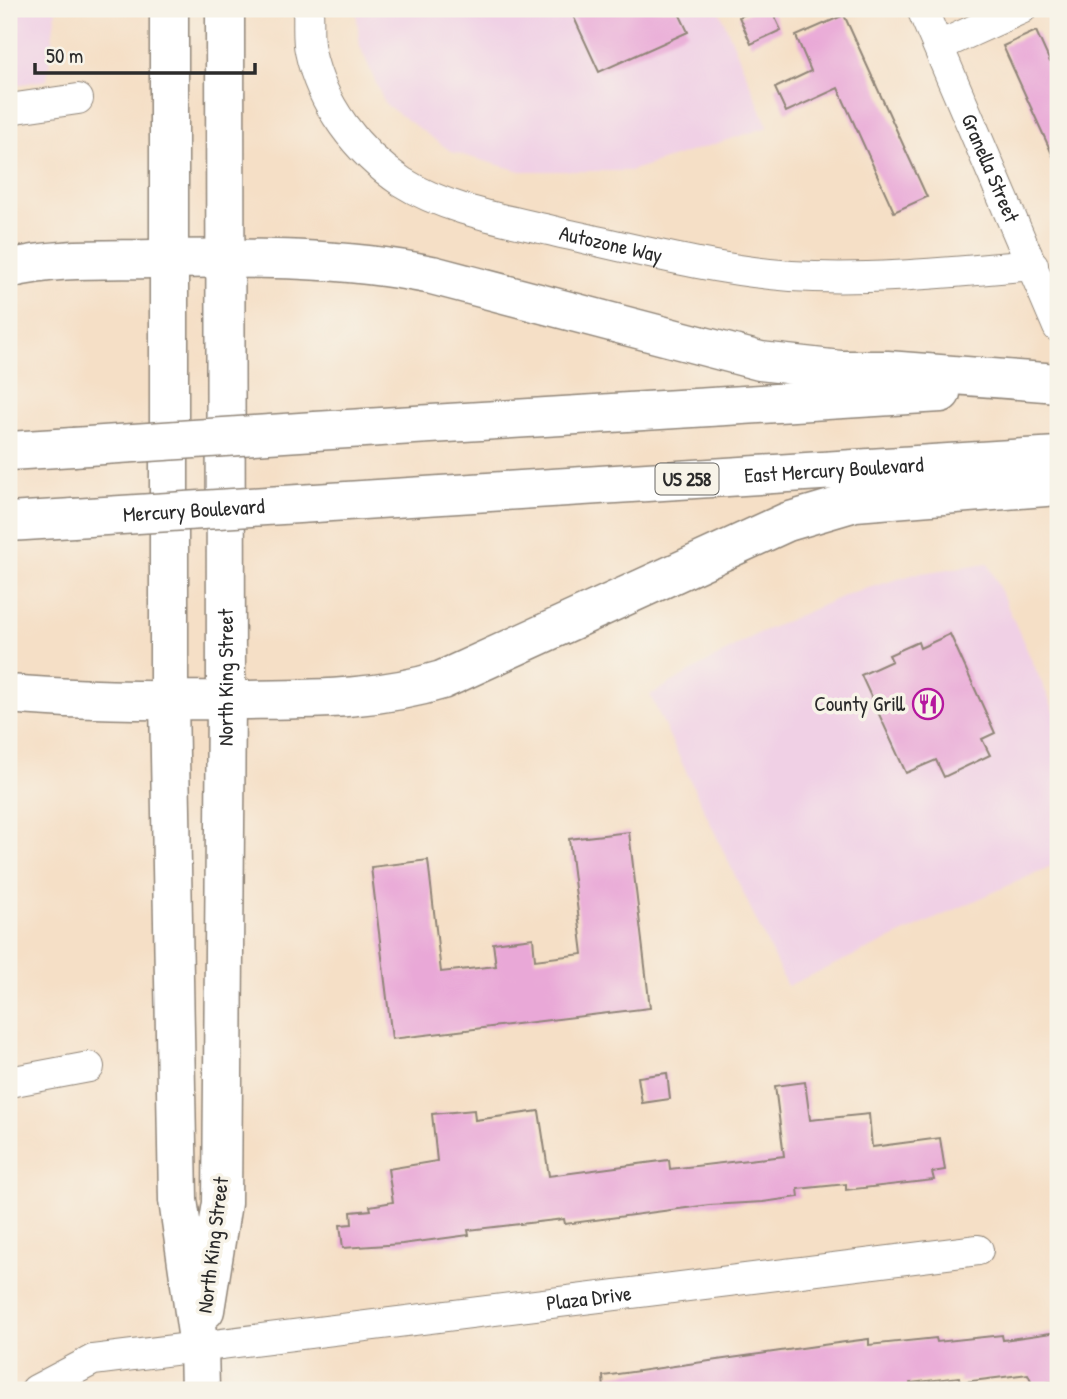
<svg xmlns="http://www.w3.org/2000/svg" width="1067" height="1399" font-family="'Patrick Hand',sans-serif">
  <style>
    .built { fill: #f0d0e5 }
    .building { fill: #e9a8d7 }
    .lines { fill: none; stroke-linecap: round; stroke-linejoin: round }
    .minor-casing { stroke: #908578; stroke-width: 32 }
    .major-casing { stroke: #908578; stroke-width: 41 }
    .minor { stroke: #fff; stroke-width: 30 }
    .major { stroke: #fff; stroke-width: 38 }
    .major-bridge-casing { stroke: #908578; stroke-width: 41; stroke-linecap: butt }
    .major-bridge { stroke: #fff; stroke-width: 38 }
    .labels { text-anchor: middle; stroke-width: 7; stroke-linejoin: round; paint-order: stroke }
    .shield { fill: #f7f3e8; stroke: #686764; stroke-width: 2 }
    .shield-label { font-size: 19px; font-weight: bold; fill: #2b2b2b }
    .street-label { font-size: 21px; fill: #2b2b2b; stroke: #f7f3e8 }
    .poi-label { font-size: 21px; fill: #2b2b2b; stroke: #f7f3e8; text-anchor: end }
  </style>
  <rect width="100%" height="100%" fill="#f7f3e8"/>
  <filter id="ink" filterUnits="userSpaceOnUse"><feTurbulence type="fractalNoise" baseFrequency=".0143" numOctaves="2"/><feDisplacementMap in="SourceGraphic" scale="14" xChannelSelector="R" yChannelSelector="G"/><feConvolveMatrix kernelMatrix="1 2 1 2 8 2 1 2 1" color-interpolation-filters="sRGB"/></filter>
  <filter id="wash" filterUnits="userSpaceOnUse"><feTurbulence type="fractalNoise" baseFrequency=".00686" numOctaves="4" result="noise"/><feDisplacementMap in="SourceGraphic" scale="28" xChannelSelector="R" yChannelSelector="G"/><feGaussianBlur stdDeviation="1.57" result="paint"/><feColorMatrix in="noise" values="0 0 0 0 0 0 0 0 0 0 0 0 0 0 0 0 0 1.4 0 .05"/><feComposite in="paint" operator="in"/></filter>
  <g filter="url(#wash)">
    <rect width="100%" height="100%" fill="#f5dfc6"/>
    <!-- built -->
    <g class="built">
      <polygon points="9,9 56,9 47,80 9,86"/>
      <polygon points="356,9 719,9 768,127 630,171 520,171 452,152 385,104 360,46"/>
      <polygon points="988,563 1058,719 1058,863 787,986 650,695 757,634 848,594 915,574"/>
    </g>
    <g id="blocks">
      <!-- building -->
      <g class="building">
        <polygon points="570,9 677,9 688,32 599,72"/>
        <polygon points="756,9 771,9 781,30 751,44 739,17"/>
        <polygon points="844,15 927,197 894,212 838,88 786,112 775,88 811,71 796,36"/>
        <polygon points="1036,31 1050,62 1058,58 1058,167 1003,46"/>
        <polygon points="950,634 995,733 982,739 990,755 944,777 936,760 906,773 861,675 892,661 889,655 918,642 920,648"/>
        <polygon points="629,832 650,1008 392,1039 371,867 428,860 441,972 496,966 493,943 533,938 535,960 583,954 569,839"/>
        <polygon points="667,1073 670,1099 642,1103 638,1077"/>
        <polygon points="805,1082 810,1120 869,1114 872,1147 940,1138 945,1170 932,1172 934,1180 846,1190 846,1184 798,1189 799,1197 763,1202 709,1205 565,1224 564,1219 468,1230 469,1235 402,1244 343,1248 340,1225 352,1224 351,1212 371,1210 370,1206 393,1202 388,1169 437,1161 432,1114 474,1110 475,1120 539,1111 549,1176 669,1160 670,1169 784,1156 775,1086"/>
        <polygon points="1058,1332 1058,1381 1033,1385 1028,1374 964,1382 960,1382 959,1377 910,1383 911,1390 826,1390 825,1387 800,1390 604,1390 603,1376 830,1344 869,1339 869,1345 936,1338 937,1342 1002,1335 1003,1340"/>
      </g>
    </g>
  </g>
  <g filter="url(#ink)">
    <use href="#blocks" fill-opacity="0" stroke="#908578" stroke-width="2"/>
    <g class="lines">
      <!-- minor casing -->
      <g class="minor-casing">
        <g id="minor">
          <path id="s1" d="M 308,9 C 309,22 307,38 310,51 C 321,104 357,152 402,182 C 446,210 507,220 557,232 C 634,249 712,270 791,276 C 871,281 953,272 1033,265"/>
          <path id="s2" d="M 922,9 L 1058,327"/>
          <polyline points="939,46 1021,9"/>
          <polyline points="9,109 78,99"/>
          <polyline points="9,1082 89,1067"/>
          <path id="s3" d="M 36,1390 L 93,1360 L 978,1250"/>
        </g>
      </g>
      <!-- major casing -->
      <g class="major-casing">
        <g id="major">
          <polyline points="169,9 169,700 178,1200 199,1347 200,1390"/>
          <path d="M 9,269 C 56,257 105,260 153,259 C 247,258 339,256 432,275 L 760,361 L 840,370 L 887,370 L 1058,383"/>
          <polyline points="315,431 941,393"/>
          <polyline points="9,451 73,447"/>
          <path id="s4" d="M 315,503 L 1058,456"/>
          <polyline points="9,522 73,518"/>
          <path d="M 9,694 C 86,701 165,701 242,700 C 310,699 377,700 442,680 L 787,522 L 855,502 L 1058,486"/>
          <path id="s5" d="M 205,1310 L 222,1203 L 226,700 L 225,9"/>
        </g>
      </g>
      <!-- minor -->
      <use href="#minor" class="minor"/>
      <!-- major -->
      <use href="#major" class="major"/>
      <!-- major-bridge casing -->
      <g class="major-bridge-casing">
        <g id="major-bridge">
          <polyline points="73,447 315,431"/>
          <path id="s6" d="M 73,518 L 315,503"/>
        </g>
      </g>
      <!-- major-bridge -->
      <use href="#major-bridge" class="major-bridge"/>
    </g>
  </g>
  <!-- icons -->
  <defs>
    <g id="restaurant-ring" transform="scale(1.575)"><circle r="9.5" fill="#f7f3e8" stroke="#b5179e" stroke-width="1.5"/><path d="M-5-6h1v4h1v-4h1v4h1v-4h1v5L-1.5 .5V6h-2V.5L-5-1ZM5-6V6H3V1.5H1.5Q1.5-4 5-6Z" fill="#b5179e"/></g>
  </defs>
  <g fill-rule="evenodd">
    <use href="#restaurant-ring" x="928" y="704"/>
  </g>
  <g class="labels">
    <!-- shield labels -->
    <rect class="shield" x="655.5" y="463.5" width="63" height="31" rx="5"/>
    <g class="shield-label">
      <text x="687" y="486">US 258</text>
    </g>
    <!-- street labels -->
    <g class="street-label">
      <text dy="7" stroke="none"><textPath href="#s2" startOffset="173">Granella Street</textPath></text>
      <text dy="7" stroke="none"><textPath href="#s1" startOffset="425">Autozone Way</textPath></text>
      <text dy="7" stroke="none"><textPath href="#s4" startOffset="520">East Mercury Boulevard</textPath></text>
      <text dy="7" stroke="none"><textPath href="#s6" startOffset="121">Mercury Boulevard</textPath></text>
      <text dy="7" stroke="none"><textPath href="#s5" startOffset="634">North King Street</textPath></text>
      <text transform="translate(213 1245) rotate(-83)" y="7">North King Street</text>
      <text dy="7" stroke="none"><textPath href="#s3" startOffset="564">Plaza Drive</textPath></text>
    </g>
    <!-- poi labels -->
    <g class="poi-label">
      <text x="905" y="711">County Grill</text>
    </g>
  </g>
  <!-- margin -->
  <rect width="1067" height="1399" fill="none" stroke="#f7f3e8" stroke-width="35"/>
  <!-- scale -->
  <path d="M35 63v10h220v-10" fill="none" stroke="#2b2b2b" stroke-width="3.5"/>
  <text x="46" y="63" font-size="21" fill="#2b2b2b" stroke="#f7f3e8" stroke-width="5" paint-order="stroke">50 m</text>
</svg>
